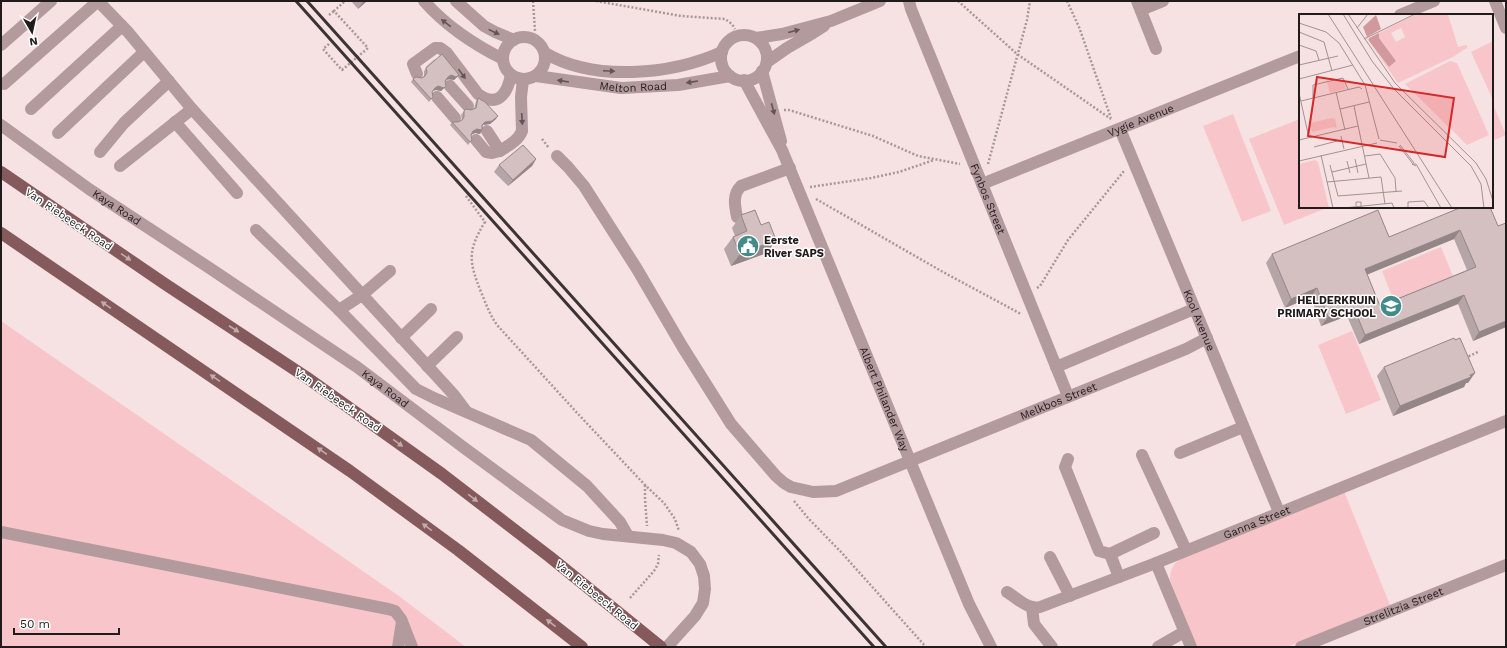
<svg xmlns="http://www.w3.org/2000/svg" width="1507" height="648" font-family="'Work Sans',sans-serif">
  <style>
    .green { fill: #f8c6ca }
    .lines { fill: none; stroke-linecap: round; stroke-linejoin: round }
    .minor-tunnel { stroke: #ccbabb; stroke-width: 12; stroke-dasharray: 12 6; stroke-linecap: butt }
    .path { stroke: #a79798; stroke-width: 2.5; stroke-dasharray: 2 2; stroke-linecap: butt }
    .minor { stroke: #b39a9c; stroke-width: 12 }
    .major { stroke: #845a5d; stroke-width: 12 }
    .rail { stroke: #3c3334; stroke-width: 3 }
    .wall { fill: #b6a5a6; fill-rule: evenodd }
    .shaded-wall { fill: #948687 }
    .building { fill: #d4c0c1; stroke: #948687; fill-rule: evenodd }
    .oneway { fill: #635456 }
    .oneway2 { fill: #c2acae }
    .labels { text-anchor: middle; stroke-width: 3; stroke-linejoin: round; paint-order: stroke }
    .street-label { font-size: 11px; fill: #221b1c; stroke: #fff }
    .poi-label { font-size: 11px; font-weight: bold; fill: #221b1c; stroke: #fff; text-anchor: start }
    .inset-road { fill: none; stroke: #a29293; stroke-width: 1 }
    .view { fill: #d62828; fill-opacity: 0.15; stroke: #d62828; stroke-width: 2 }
    .inset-edge { fill: none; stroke: #221b1c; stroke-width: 2 }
  </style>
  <rect width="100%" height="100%" fill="#f7e2e3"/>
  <!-- green -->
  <g class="green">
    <polygon points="1492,102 1506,135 1492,141"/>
    <polygon points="1233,114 1271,211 1242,222 1203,126"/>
    <polygon points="1300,119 1300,207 1329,207 1284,225 1249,139"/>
    <polygon points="1441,247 1453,276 1394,301 1382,271"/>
    <polygon points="1,321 399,596 466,647 1,647"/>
    <polygon points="1352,331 1381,400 1346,414 1318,345"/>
    <path d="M 1344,491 L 1390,605 L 1287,647 L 1196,647 L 1170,580 C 1170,570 1173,563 1182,558 Z"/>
  </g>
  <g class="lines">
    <!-- minor-tunnel -->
    <polyline class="minor-tunnel" points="430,63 450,86"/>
    <!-- path -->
    <g class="path">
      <polyline points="533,1 535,31"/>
      <polyline points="596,1 681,16 725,19 732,24 735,29"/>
      <polyline points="958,1 1017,54 1111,119"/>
      <polyline points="1067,1 1079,27 1111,118"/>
      <polyline points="329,15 334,11"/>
      <polyline points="329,44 323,49 342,70 368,48 334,11 345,1"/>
      <polyline points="784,110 789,110 873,136 918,156 960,164"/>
      <polyline points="542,139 549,148"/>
      <polyline points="988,164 1027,20 1030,1"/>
      <polyline points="810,187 871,178 899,172 934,160"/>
      <path d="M 466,196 L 485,222 C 467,251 469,262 481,292 C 486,304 490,315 497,325 L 579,415 L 645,485 L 664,503 L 675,519 L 679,531"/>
      <polyline points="816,199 943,272 1021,314"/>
      <polyline points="1037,288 1040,286 1068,240 1124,171"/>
      <polyline points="1465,358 1478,352"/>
      <polyline points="645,485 645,499 647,526"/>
      <polyline points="794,501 808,518 841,552 926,647"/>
      <polyline points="630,598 654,571 658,564 659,555"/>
    </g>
    <!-- minor -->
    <g class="minor">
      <path d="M 424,1 C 446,26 473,44 503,59"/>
      <polyline points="456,1 484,26 495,32 514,40"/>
      <path id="s1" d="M 909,1 L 911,9 L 1068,396"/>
      <polyline points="1137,1 1156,49"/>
      <polyline points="1495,1 1506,28"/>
      <polyline points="1141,10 1163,1"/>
      <polyline points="1400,15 1434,1"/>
      <circle cx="744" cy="58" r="23"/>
      <circle cx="524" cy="58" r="21"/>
      <polyline points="756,38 782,34 831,21 880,1"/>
      <polyline points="1,45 51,1"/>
      <path d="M 545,53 C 594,82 671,75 722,52"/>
      <polyline points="767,62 787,48 813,33 824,26"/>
      <polyline points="762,71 781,141"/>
      <path d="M 417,74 L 413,64 L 435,48 L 440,48 L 447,53 L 478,94 C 497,108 507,95 511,75"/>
      <path id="s2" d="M 536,76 L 621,88 L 678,85 L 730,76"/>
      <path id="s3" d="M 744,80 L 782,150 L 969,604 L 991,647"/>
      <polyline points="4,84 98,1 128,32 192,109 454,395 466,411"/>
      <polyline points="450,86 468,106"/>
      <polyline points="437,97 455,118"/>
      <polyline points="31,109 122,26"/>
      <polyline points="175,122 237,193"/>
      <path id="s4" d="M 1,125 L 89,189 L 211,269 L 357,367 L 463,447 L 562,520 L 589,531 L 603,534 L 663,540 L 676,543 L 691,552 L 700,564 L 704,576 L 705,589 L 703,603 L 695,616 L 667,647"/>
      <path id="s5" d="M 1120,129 L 1279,512"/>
      <path d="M 487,131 L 500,151 C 509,145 518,141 522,131 L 521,97 L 523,80"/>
      <polyline points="58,133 144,52"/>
      <polyline points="476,140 486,152 492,153 500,151"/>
      <polyline points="100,152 124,123 169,81"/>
      <path id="s6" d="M 557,156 L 568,167 L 584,186 L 637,269 L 682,346 L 731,424 L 776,476 L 784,483 L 791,487 L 813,492 L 836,491 L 1186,349 L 1207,338"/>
      <polyline points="120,166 192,109"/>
      <path id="s7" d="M 982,184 L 1300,56"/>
      <path d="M 737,217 C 735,206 732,195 741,186 L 790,168"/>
      <polyline points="256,230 339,310 416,389 434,398 531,440 587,486 620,522 628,536"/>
      <polyline points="339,310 362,295 390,271"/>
      <polyline points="401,338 431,309"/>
      <polyline points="427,366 457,337"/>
      <polyline points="1056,367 1194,309"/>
      <polyline points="1180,453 1243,427"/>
      <polyline points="1142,455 1186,550"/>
      <polyline points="1068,459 1065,467 1099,551 1110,554 1154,533"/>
      <polyline points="1,532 388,609 395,611 401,619 412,647"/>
      <polyline points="1110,554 1119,577"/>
      <polyline points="1050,557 1070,596"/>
      <polyline points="1156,563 1191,647"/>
      <path id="s8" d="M 1007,592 C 1017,598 1028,610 1040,607 L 1156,563 L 1506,421"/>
      <polyline points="1032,607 1034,624 1052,647"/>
      <polyline points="398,647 402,622"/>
      <polyline points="1158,647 1184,632"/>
      <path id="s9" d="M 1301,647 L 1506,565"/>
    </g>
    <!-- major -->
    <g class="major">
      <polyline points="1,172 165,284 306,377 442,474 550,557 661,647"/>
      <polyline points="1,233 350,471 458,550 582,647"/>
    </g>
    <!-- rail -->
    <g class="rail">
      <polyline points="296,1 874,647"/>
      <polyline points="307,1 886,647"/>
    </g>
  </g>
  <!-- wall -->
  <g class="wall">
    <polygon points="351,1 367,1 358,9"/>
    <polygon points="426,68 459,75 454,80 449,79 446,80 446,86 441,91 436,90 433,91 433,97 429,102 411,82 413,79 422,78 424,76 424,71"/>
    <polygon points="478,98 496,119 490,124 483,125 480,134 475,133 471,134 472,140 468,145 450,125 452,122 458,122 462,120 461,115 464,111 471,110 474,109 476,101"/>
    <polygon points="536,159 532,166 508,186 494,172 499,165"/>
    <polygon points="741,215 767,253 731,266 724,249 733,237 735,236 732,228"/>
    <path d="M 1506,223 L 1506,327 L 1473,341 L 1458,304 L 1359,344 L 1347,316 L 1321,326 L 1311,297 L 1285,308 L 1266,263 L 1272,254 L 1389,237 L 1498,226 ZM 1454,239 L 1467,270 L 1380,306 L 1367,274 Z"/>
    <polygon points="1384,367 1468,383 1466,383 1464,387 1393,416 1377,376"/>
  </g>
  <!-- shaded-wall -->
  <g class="shaded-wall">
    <polygon points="364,1 367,1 358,9 363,2"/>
    <polygon points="451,75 459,75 454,80 449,79 445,80 448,77"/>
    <polygon points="438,86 446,86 441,91 436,90 432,91 435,88"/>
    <polygon points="498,116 496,119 490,124 483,125 485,122"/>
    <polygon points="477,129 482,130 480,134 475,133 471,135 473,131"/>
    <polygon points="536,159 532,166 508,186 513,180"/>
    <polygon points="1460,230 1454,239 1359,278 1365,269"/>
    <polygon points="776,240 767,253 731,266 740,254"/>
    <polygon points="1317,288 1311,297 1285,308 1291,299"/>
    <polygon points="1464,295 1458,304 1359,344 1365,335"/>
    <polygon points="1354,308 1347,316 1321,326 1328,317"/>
    <polygon points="1506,321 1506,327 1473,341 1479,332"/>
    <polygon points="1475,373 1468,383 1466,383 1464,387 1393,416 1400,406"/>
  </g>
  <!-- building -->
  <g class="building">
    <polygon points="442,54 459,75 456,77 451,75 448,77 445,81 446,86 444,88 438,86 435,88 432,92 433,97 431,99 413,79 416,77 422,78 425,76 427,72 426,68"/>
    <polygon points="478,98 485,102 498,116 492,121 485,122 482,125 482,130 477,129 473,131 471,135 472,140 470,142 452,122 458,122 462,120 464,117 464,111 466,109 471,110 476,108"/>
    <polygon points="523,145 536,159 513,180 499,165"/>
    <path d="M 1462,207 L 1490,207 L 1498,226 L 1506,223 L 1506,321 L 1479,332 L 1464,295 L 1365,335 L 1354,308 L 1328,317 L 1317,288 L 1291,299 L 1272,254 L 1378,210 L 1389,237 ZM 1460,230 L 1476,267 L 1380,306 L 1365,269 Z"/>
    <polygon points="755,210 761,225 769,222 776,240 740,254 733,237 747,231 741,215"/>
    <polygon points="1454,338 1455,340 1460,338 1475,373 1470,375 1471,377 1400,406 1384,367"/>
  </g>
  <!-- one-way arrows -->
  <defs><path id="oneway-solid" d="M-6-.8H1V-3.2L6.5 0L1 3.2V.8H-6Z"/></defs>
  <g class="oneway">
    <use href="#oneway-solid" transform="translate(446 23) rotate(-143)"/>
    <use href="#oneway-solid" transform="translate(794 31) rotate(-15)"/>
    <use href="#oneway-solid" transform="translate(494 32) rotate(26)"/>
    <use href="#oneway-solid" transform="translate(609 71) rotate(3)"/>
    <use href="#oneway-solid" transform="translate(462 74) rotate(54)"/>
    <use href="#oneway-solid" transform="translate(563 81) rotate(-171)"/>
    <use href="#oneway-solid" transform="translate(692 82) rotate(171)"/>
    <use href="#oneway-solid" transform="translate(773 109) rotate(75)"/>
    <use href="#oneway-solid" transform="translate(522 119) rotate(87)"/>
  </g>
  <g class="oneway2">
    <use href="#oneway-solid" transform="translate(126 257) rotate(34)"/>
    <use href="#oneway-solid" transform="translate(106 305) rotate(-146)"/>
    <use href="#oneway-solid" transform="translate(234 329) rotate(33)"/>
    <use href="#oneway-solid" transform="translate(215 378) rotate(-146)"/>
    <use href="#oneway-solid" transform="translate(398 443) rotate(36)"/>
    <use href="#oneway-solid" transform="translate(322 451) rotate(-145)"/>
    <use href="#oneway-solid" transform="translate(473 498) rotate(37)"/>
    <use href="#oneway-solid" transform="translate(427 527) rotate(-144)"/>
    <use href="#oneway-solid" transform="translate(551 623) rotate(-142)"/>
  </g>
  <!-- icons -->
  <defs>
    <g id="civic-disc" transform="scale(1.15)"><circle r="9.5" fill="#438b89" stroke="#fff"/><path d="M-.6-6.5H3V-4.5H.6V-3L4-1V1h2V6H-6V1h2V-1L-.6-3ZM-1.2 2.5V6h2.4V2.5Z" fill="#fff"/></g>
    <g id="school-disc" transform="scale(1.15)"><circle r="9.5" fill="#438b89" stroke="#fff"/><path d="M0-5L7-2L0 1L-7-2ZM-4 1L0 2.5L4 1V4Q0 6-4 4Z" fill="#fff"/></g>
  </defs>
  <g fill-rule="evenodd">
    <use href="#civic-disc" x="748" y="246"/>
    <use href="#school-disc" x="1391" y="306"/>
  </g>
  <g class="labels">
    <!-- street labels -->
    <g class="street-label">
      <text dy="4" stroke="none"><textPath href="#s2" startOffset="98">Melton Road</textPath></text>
      <text dy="4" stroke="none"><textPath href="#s7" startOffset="171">Vygie Avenue</textPath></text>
      <text dy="4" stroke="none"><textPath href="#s1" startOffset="213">Fynbos Street</textPath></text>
      <text dy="4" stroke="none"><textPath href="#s4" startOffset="142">Kaya Road</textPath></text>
      <text transform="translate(69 219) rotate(34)" y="4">Van Riebeeck Road</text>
      <text dy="4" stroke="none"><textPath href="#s5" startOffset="207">Kool Avenue</textPath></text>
      <text dy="4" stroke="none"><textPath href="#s4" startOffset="466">Kaya Road</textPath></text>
      <text transform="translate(338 400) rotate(35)" y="4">Van Riebeeck Road</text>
      <text dy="4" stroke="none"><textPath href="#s3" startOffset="349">Albert Philander Way</textPath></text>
      <text dy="4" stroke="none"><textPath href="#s6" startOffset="693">Melkbos Street</textPath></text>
      <text dy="4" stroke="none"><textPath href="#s8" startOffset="270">Ganna Street</textPath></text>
      <text transform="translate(597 595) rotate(39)" y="4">Van Riebeeck Road</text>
      <text dy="4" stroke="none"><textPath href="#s9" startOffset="110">Strelitzia Street</textPath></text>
    </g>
    <!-- poi labels -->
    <g class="poi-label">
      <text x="764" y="244">Eerste<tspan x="764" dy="13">River SAPS</tspan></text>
      <text x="1376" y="304" text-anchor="end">HELDERKRUIN<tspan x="1376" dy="13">PRIMARY SCHOOL</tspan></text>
    </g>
  </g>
  <!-- overview -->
  <g transform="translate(1299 14)">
    <rect width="194" height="194" fill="#f7e2e3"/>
    <path d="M 117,0 L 149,0 L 159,33 L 167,31 L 169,33 L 154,43 L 99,69 L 68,25 L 70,24 L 70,28 L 90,53 L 97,47 L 80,24 L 80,19 ZM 102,14 L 106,23 L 97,28 L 92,19 ZM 194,27 L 194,86 L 172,38 ZM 151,47 L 158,49 L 190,121 L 168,131 L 106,70 ZM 44,65 L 47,75 L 31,79 L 28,68 ZM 33,104 L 36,105 L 38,115 L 35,113 L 13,118 L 11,109 ZM 16,146 L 19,148 L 30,194 L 0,194 L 0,150 Z" fill="#f8c6ca" fill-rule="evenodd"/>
    <path d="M 77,1 L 82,15 L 68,23 L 64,13 ZM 80,19 L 80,24 L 97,47 L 90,53 L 70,27 L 70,24 Z" fill="#d1999e"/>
    <path class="inset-road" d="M 29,0 L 153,194M 44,0 L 73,47 L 95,75 L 172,152 L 182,170 L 185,194M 49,0 L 96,69 L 177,149 L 187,165 L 194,187M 0,9 L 27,18 L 40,29 L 66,71 L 80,125M 58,14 L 69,0M 0,18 L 25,28 L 33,57M 65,25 L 116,0M 0,31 L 17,37 L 20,46M 0,51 L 39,42M 0,65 L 54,51M 37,78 L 46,116M 0,79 L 10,124M 14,84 L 14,71 L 44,64 L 49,75M 2,87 L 60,73 L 63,75M 55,92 L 70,164M 41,95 L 70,88M 42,122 L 45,135M 0,126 L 59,112M 81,126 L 98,129M 101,131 L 115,149M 100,132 L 114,150M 15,133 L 42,126M 22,141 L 34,194M 66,142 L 81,140 L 96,164 L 97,177M 56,145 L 59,159M 0,147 L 78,129M 48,147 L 51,159M 31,151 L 39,182 L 103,177M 117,152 L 113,150 L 117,150 L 142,194M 33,158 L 67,150M 28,168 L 82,163 L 86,190M 57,192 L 57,188 L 62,188 L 62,193M 45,194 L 93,189 L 95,194M 109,194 L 109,188 L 125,187 L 130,194"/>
    <path class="view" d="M 18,63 L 155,84 L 146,143 L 9,122 Z"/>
    <rect width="194" height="194" class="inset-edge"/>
  </g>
  <!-- border -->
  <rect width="1507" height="648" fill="none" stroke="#221b1c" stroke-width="4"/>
  <!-- north arrow -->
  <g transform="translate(32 32) rotate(171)" stroke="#ffffff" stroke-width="3" paint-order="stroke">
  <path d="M0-3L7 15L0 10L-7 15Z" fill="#221b1c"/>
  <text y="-6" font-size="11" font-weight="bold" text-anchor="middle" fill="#221b1c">N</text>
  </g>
  <!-- scale -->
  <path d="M14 628v6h105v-6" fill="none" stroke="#221b1c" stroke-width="2"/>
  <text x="20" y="628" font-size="12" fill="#221b1c" stroke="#ffffff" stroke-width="3" paint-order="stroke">50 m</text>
</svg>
